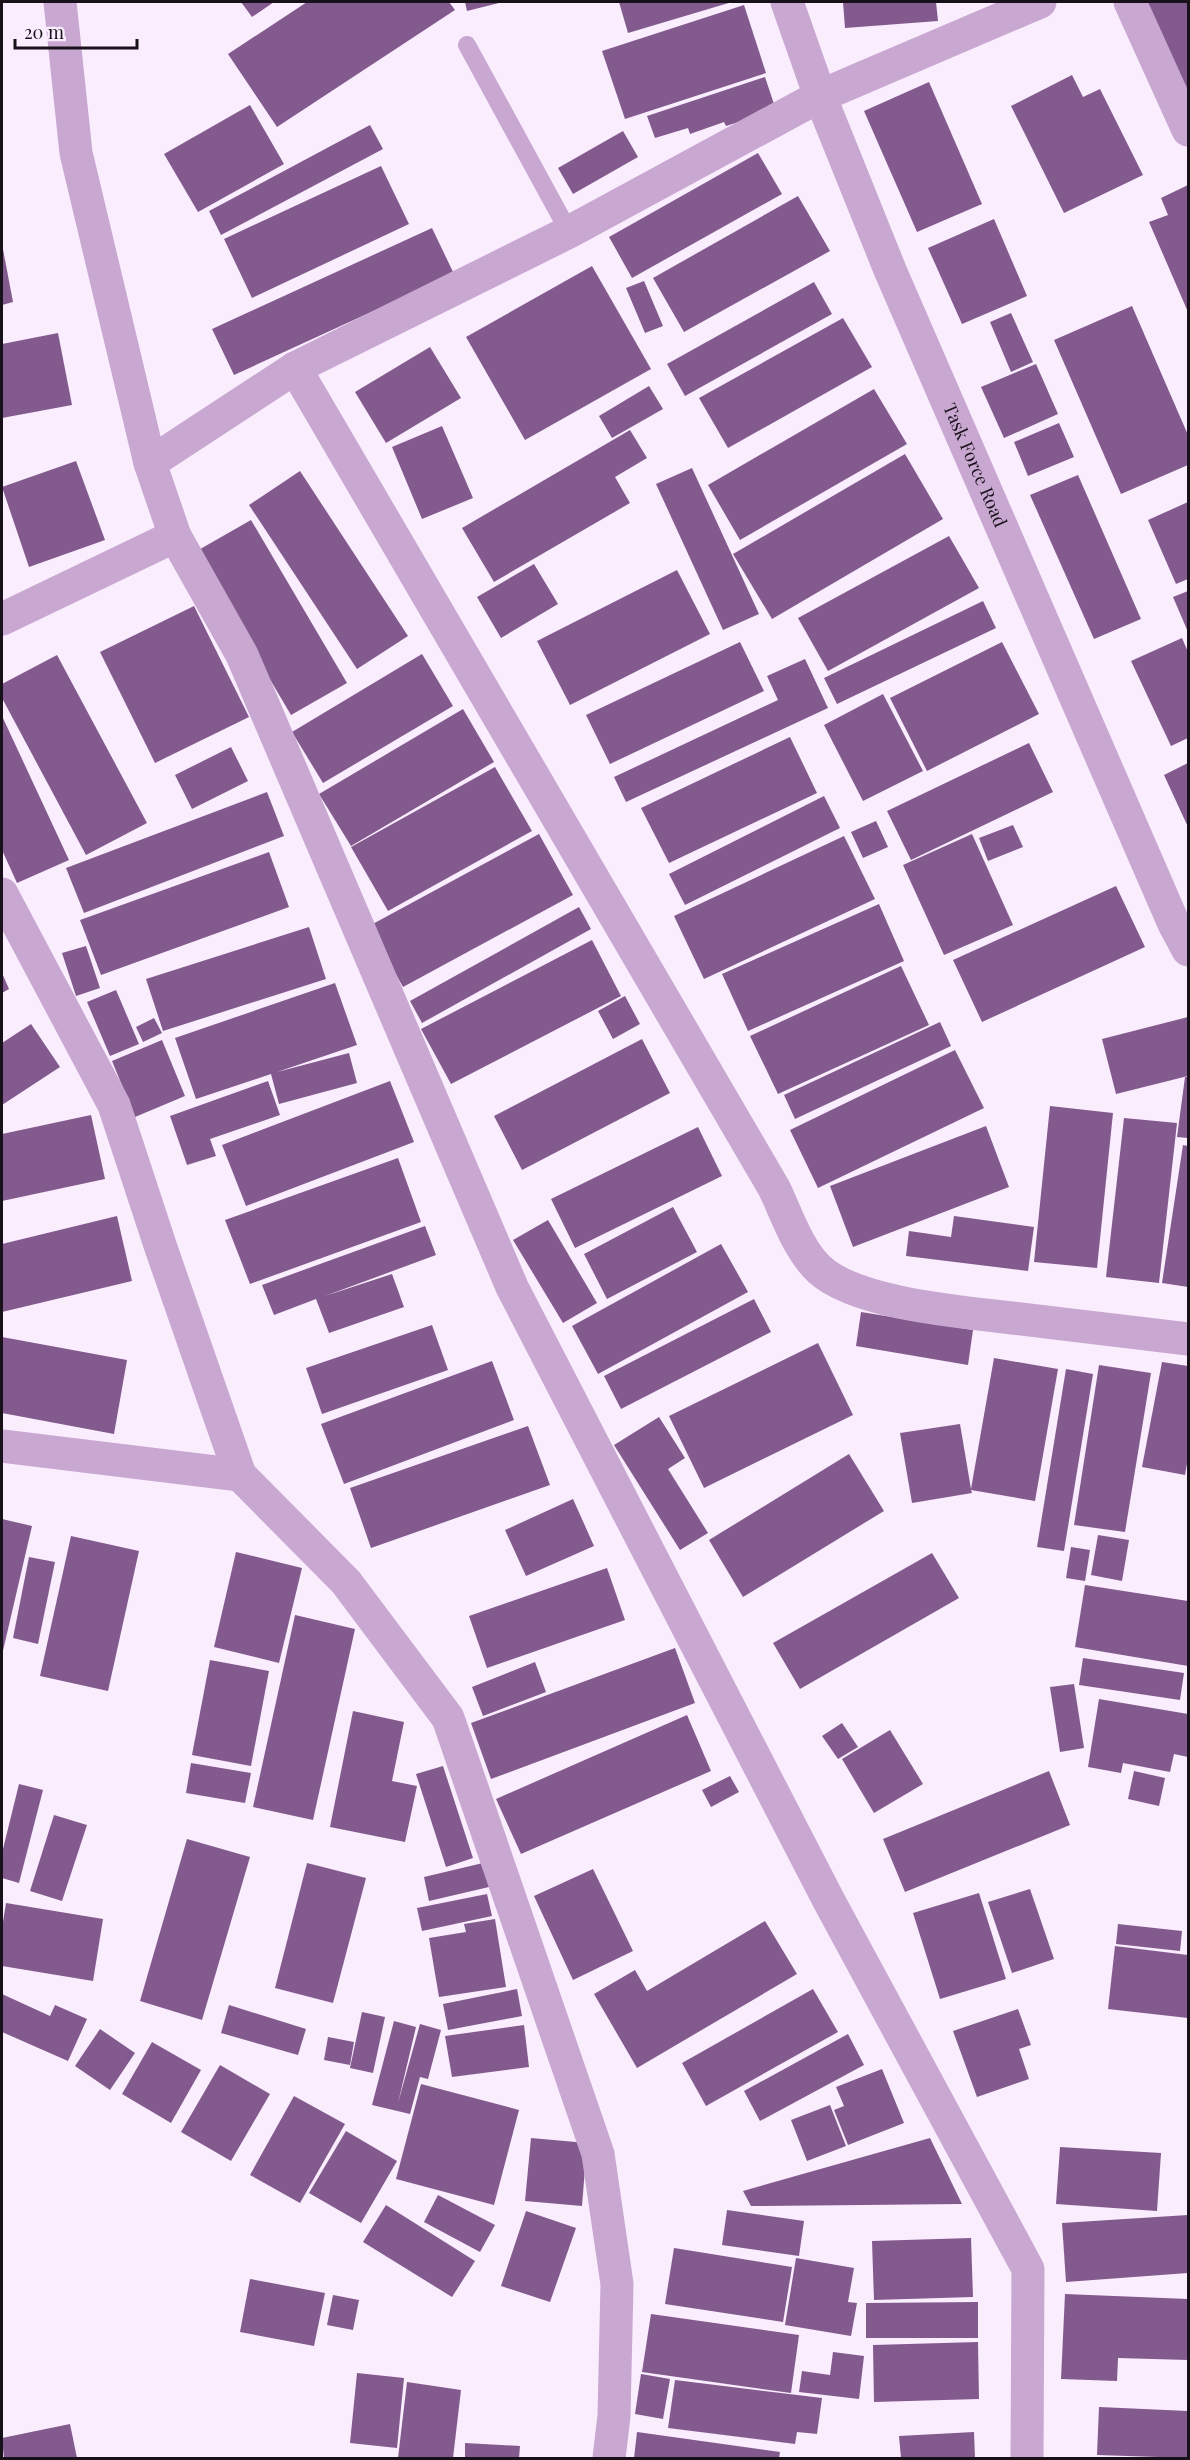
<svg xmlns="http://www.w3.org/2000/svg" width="1190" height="2460" font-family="'Playfair Display',serif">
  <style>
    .building { fill: #835a8e }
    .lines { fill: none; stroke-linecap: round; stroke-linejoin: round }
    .lane { stroke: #c8a7d1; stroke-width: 18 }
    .street { stroke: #c8a7d1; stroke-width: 33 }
    .labels { text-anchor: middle; stroke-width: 4.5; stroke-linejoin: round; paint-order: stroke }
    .street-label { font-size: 18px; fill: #18111a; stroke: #faedfe }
  </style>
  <rect width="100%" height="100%" fill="#faedfe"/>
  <!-- building -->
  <g class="building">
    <polygon points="241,2 274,2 252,17"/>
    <polygon points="307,2 449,2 455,10 277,127 228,54"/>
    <polygon points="465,2 503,2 467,11"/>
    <polygon points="619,2 732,2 628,33"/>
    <polygon points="843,2 936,2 938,21 845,28"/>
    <polygon points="1146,2 1188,2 1188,92"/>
    <polygon points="744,5 766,73 625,119 602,51"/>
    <polygon points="1072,75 1083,97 1100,89 1143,175 1064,213 1011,106"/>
    <polygon points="765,77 776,110 726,126 724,122 690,134 688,128 655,138 647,116"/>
    <polygon points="929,82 982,204 917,232 864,111"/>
    <polygon points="250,105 284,164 198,212 164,154"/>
    <polygon points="370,125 383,149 221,235 209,211"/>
    <polygon points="623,131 638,157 573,194 558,168"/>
    <polygon points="758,153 782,194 632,278 609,237"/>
    <polygon points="381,166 409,224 252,298 224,239"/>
    <polygon points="1188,185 1188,312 1149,222 1168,215 1161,198"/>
    <polygon points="798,196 830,251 684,332 653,278"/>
    <polygon points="994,219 1027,296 962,324 928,248"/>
    <polygon points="432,228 454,274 234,375 212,329"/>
    <polygon points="2,244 13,302 2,305"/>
    <polygon points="592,266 651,369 525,440 466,337"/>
    <polygon points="644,281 663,326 645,333 626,288"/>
    <polygon points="814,282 832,314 685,396 667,364"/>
    <polygon points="1132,306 1188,435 1188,465 1121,494 1054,340"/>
    <polygon points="1011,313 1033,362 1011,372 990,322"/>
    <polygon points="843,318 872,367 728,448 699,398"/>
    <polygon points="58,333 72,405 2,418 2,344"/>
    <polygon points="430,347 461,398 386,443 355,392"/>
    <polygon points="1036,364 1058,414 1004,438 981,387"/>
    <polygon points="649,386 663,409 612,438 599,416"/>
    <polygon points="874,389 907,444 740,540 708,485"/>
    <polygon points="1059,423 1074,457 1028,476 1014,442"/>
    <polygon points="442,426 473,498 422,519 392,447"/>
    <polygon points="630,430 647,458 615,477 630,503 494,582 462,528"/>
    <polygon points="905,454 943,519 772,619 733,554"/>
    <polygon points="76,461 105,540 29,567 2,487"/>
    <polygon points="692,468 759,614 723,630 656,484"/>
    <polygon points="300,471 408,636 357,669 249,505"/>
    <polygon points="1078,475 1141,619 1094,639 1030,495"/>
    <polygon points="1188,502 1188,579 1176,584 1148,520"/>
    <polygon points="251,520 347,683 291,715 195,552"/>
    <polygon points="949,536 979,588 828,671 798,618"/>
    <polygon points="534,564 558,604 501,638 477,597"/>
    <polygon points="677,570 710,634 570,705 537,641"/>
    <polygon points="1188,591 1188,632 1173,597"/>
    <polygon points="983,601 996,628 837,704 824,678"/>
    <polygon points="194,606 249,717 155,763 100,652"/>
    <polygon points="1182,638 1188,652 1188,738 1171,746 1131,661"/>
    <polygon points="740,642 764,691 610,764 586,715"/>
    <polygon points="1002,642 1039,714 927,771 890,698"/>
    <polygon points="422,654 453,706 323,783 292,732"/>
    <polygon points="57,655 147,823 86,855 2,698 2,684"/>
    <polygon points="805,659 828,708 626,802 614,777 778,700 767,676"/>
    <polygon points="883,694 923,771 863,801 824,725"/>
    <polygon points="463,709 494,762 351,846 319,794"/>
    <polygon points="2,716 69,860 17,883 2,850"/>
    <polygon points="790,737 817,793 669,863 641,808"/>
    <polygon points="1029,743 1053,792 911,860 887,811"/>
    <polygon points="231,747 248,781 192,809 175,775"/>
    <polygon points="1188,763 1188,827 1164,775"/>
    <polygon points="495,767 532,831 388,911 351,847"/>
    <polygon points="267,792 284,836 84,913 66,868"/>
    <polygon points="824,796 840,828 685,905 669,874"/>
    <polygon points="876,821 888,847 863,858 851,832"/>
    <polygon points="1013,825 1023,847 988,861 979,838"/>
    <polygon points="539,834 573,895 403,987 369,926"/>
    <polygon points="972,834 1013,925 944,955 903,865"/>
    <polygon points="844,836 875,899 704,979 674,916"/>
    <polygon points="269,852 289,907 101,975 80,920"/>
    <polygon points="1116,886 1145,947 982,1022 953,960"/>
    <polygon points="879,904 904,961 748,1031 722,974"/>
    <polygon points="579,907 591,929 422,1023 410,1001"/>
    <polygon points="309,927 326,979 163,1031 146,979"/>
    <polygon points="592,940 621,996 451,1084 421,1029"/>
    <polygon points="86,946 100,988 76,996 62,953"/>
    <polygon points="901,966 929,1025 778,1094 750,1036"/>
    <polygon points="2,973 9,989 2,993"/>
    <polygon points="335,983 357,1045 277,1072 349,1053 357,1083 279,1104 271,1074 196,1099 175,1038"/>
    <polygon points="116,990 139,1044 110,1056 87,1002"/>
    <polygon points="625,996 640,1024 613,1039 598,1011"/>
    <polygon points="1188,1017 1188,1076 1116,1094 1102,1039"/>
    <polygon points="154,1018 162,1033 143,1042 136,1027"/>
    <polygon points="940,1022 951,1046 795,1119 784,1095"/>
    <polygon points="31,1024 60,1067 2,1105 2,1043"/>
    <polygon points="642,1039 670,1093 522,1170 494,1116"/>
    <polygon points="162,1040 185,1096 135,1117 112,1061"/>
    <polygon points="955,1050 984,1108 818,1188 790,1130"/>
    <polygon points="1185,1077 1188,1077 1188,1138 1177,1137"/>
    <polygon points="268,1081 280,1115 210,1139 216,1156 187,1165 170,1116"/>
    <polygon points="390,1081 414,1142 246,1206 222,1145"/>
    <polygon points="1050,1106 1113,1113 1097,1268 1034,1262"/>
    <polygon points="91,1115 105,1179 2,1201 2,1134"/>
    <polygon points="1124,1118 1177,1123 1159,1283 1106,1277"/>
    <polygon points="986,1126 1009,1187 853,1247 830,1186"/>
    <polygon points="698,1127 722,1176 575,1248 551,1199"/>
    <polygon points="1183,1145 1188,1146 1188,1287 1162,1283"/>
    <polygon points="398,1158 421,1222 250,1284 225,1220"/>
    <polygon points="673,1207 697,1252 607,1299 584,1254"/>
    <polygon points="117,1216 132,1281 2,1312 2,1244"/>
    <polygon points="954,1216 1034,1227 1028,1271 906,1256 909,1231 951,1237"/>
    <polygon points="548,1220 597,1303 563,1323 513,1240"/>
    <polygon points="425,1226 436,1255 325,1296 392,1274 404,1307 329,1333 316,1299 274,1315 262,1285"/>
    <polygon points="721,1244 748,1292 598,1374 572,1326"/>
    <polygon points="754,1299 771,1332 621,1409 604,1376"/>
    <polygon points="861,1312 973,1330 968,1365 856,1346"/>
    <polygon points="432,1325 448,1370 322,1414 306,1368"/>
    <polygon points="2,1337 127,1360 114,1434 2,1413"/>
    <polygon points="818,1343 853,1415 704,1488 669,1416"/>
    <polygon points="994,1358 1058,1369 1035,1501 971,1490 972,1493 912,1503 900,1433 960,1424 971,1489"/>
    <polygon points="492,1361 514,1420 344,1484 321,1424"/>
    <polygon points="1162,1362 1188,1366 1188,1458 1185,1475 1142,1467"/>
    <polygon points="1099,1365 1151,1373 1125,1532 1074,1525"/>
    <polygon points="1066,1369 1093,1374 1064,1551 1037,1547"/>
    <polygon points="659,1417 685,1458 668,1469 708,1533 680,1550 614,1445"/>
    <polygon points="528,1426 550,1485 371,1548 350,1488"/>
    <polygon points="849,1454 884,1511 743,1597 709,1540"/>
    <polygon points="573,1499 594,1546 526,1576 505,1530"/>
    <polygon points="2,1519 32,1526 2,1655"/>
    <polygon points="1098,1535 1129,1540 1122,1581 1091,1575"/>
    <polygon points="71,1536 139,1551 108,1691 40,1676"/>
    <polygon points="1071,1547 1090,1550 1085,1581 1066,1578"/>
    <polygon points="236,1552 302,1568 279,1663 214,1647"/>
    <polygon points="932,1553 959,1598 800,1689 773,1643"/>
    <polygon points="29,1557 55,1562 38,1644 13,1638"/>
    <polygon points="607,1568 625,1620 487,1668 469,1616"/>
    <polygon points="1085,1585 1188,1601 1188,1666 1075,1647"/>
    <polygon points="295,1615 355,1629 313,1820 253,1807"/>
    <polygon points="675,1648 695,1703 491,1779 471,1723"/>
    <polygon points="1083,1658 1184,1673 1180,1700 1079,1685"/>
    <polygon points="210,1660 269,1671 251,1766 192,1755"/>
    <polygon points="535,1662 546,1692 483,1716 472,1687"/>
    <polygon points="1074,1684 1084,1748 1060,1752 1050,1687"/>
    <polygon points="1099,1699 1188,1714 1188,1757 1174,1754 1170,1772 1123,1763 1121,1773 1088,1767"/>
    <polygon points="353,1711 404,1722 392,1781 417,1786 405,1842 330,1827"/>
    <polygon points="687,1715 711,1771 521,1854 496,1799"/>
    <polygon points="842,1723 858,1747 838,1759 822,1736"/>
    <polygon points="890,1730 923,1784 874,1813 842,1759"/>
    <polygon points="191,1763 251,1773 245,1803 186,1793"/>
    <polygon points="443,1766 473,1858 446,1867 416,1774"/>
    <polygon points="1049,1771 1070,1825 905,1892 883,1839"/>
    <polygon points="1134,1771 1165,1778 1159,1806 1128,1799"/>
    <polygon points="730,1776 739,1792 711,1807 702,1790"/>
    <polygon points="19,1784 43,1790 19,1883 2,1878 2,1853"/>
    <polygon points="54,1815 87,1825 62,1901 30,1891"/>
    <polygon points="187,1839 250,1857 202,2020 140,2001"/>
    <polygon points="307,1863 366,1878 333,2003 275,1988"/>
    <polygon points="483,1863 489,1887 429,1901 424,1877"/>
    <polygon points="593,1869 633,1951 573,1980 534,1896"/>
    <polygon points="1030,1889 1054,1959 1012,1973 988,1902"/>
    <polygon points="979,1893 1006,1979 940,1999 913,1913"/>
    <polygon points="487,1894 492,1916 422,1931 417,1908"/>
    <polygon points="6,1903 103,1919 93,1981 2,1966 2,1928"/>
    <polygon points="495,1919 506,1987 439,1997 429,1938 466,1932 464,1924"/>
    <polygon points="765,1921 797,1974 637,2068 594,1994 635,1970 647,1991"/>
    <polygon points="1118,1924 1182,1931 1180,1951 1116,1944"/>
    <polygon points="1115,1946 1188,1955 1188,2018 1108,2009"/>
    <polygon points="517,1989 522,2016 448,2030 443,2004"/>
    <polygon points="813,1989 838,2032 706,2106 682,2063"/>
    <polygon points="2,1994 50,2016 55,2005 87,2019 68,2061 2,2032"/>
    <polygon points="229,2005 306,2029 298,2055 221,2033"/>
    <polygon points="1018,2009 1031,2045 1019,2049 1029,2079 977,2097 953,2031"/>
    <polygon points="362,2012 385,2017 373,2073 350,2068"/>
    <polygon points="394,2021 416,2027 398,2103 420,2024 441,2030 428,2079 420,2077 410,2114 372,2105"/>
    <polygon points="524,2025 529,2067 452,2077 445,2036"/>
    <polygon points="100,2029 135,2053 110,2090 75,2066"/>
    <polygon points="848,2034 864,2065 760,2121 744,2091"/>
    <polygon points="328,2037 354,2042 350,2065 324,2060"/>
    <polygon points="152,2042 201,2070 171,2123 122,2094"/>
    <polygon points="220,2065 270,2094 231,2161 181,2132"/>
    <polygon points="882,2069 904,2123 848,2145 834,2110 844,2106 836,2087"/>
    <polygon points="421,2084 519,2110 494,2205 396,2179"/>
    <polygon points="294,2096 345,2124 300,2203 250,2175"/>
    <polygon points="830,2105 846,2146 807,2161 791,2120"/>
    <polygon points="346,2131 397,2161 361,2223 309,2193"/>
    <polygon points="531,2138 587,2143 582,2206 525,2201"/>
    <polygon points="930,2138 962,2204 751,2206 743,2191"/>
    <polygon points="1060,2147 1161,2153 1157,2211 1056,2204"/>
    <polygon points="438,2195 495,2225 480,2252 424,2222"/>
    <polygon points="386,2205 475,2261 452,2297 363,2242"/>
    <polygon points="727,2210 804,2221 799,2256 722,2245"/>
    <polygon points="526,2211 576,2228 550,2302 501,2286"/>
    <polygon points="1188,2215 1188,2273 1066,2282 1062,2223"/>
    <polygon points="971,2238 973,2297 874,2300 872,2241"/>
    <polygon points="674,2248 792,2267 783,2322 665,2304"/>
    <polygon points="796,2258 854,2268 848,2302 857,2303 851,2336 785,2325"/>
    <polygon points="250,2279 325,2293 314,2346 240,2332"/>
    <polygon points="1065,2294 1188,2299 1188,2360 1118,2358 1117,2381 1061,2379"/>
    <polygon points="333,2295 359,2300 353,2330 327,2325"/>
    <polygon points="978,2302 978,2338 866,2338 866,2303"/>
    <polygon points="651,2314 799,2335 791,2393 642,2372"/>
    <polygon points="978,2342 979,2399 874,2402 873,2345"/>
    <polygon points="833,2352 864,2356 859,2399 799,2392 802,2371 830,2375"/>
    <polygon points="357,2373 404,2378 397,2448 350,2443"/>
    <polygon points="641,2374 670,2379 663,2419 635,2414"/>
    <polygon points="675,2380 822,2398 817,2434 797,2432 795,2444 668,2428"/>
    <polygon points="407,2382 461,2390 453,2458 398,2458"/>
    <polygon points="1099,2407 1188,2411 1188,2458 1097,2455"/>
    <polygon points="70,2424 77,2458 4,2458 2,2438"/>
    <polygon points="637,2432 780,2452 779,2458 634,2458"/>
    <polygon points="974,2432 975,2458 901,2458 899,2436"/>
    <polygon points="465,2443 520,2446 519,2458 465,2458"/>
  </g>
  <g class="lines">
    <!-- lane -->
    <polyline class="lane" points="467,45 569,232"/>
    <!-- street -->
    <g class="street">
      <polyline points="60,2 76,153 150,463 175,536 242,655 512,1287 829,1901 1028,2269 1027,2458"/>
      <path id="s1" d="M 787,2 L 820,96 L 890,270 L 1174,924 L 1188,950"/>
      <polyline points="1130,2 1188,130"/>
      <path d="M 295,368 L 774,1188 C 787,1215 798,1250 820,1270 C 858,1304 962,1312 1012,1318 C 1071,1325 1130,1332 1188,1339"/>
      <polyline points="150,463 295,368 569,232 820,96 1040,2"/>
      <polyline points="2,619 175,536"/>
      <polyline points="2,894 114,1105 161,1248 240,1475 346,1582 448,1718 598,2154 617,2284 614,2416 609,2458"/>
      <polyline points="2,1446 240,1475"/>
    </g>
  </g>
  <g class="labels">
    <!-- street labels -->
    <g class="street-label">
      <text dy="6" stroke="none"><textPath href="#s1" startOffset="500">Task Force Road</textPath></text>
    </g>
  </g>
  <!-- border -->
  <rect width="1190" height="2460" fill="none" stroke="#18111a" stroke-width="6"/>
  <!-- scale -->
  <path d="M15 39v9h122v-9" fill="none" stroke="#18111a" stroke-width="3"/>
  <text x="24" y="39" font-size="18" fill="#18111a" stroke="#faedfe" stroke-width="4.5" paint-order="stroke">20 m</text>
</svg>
